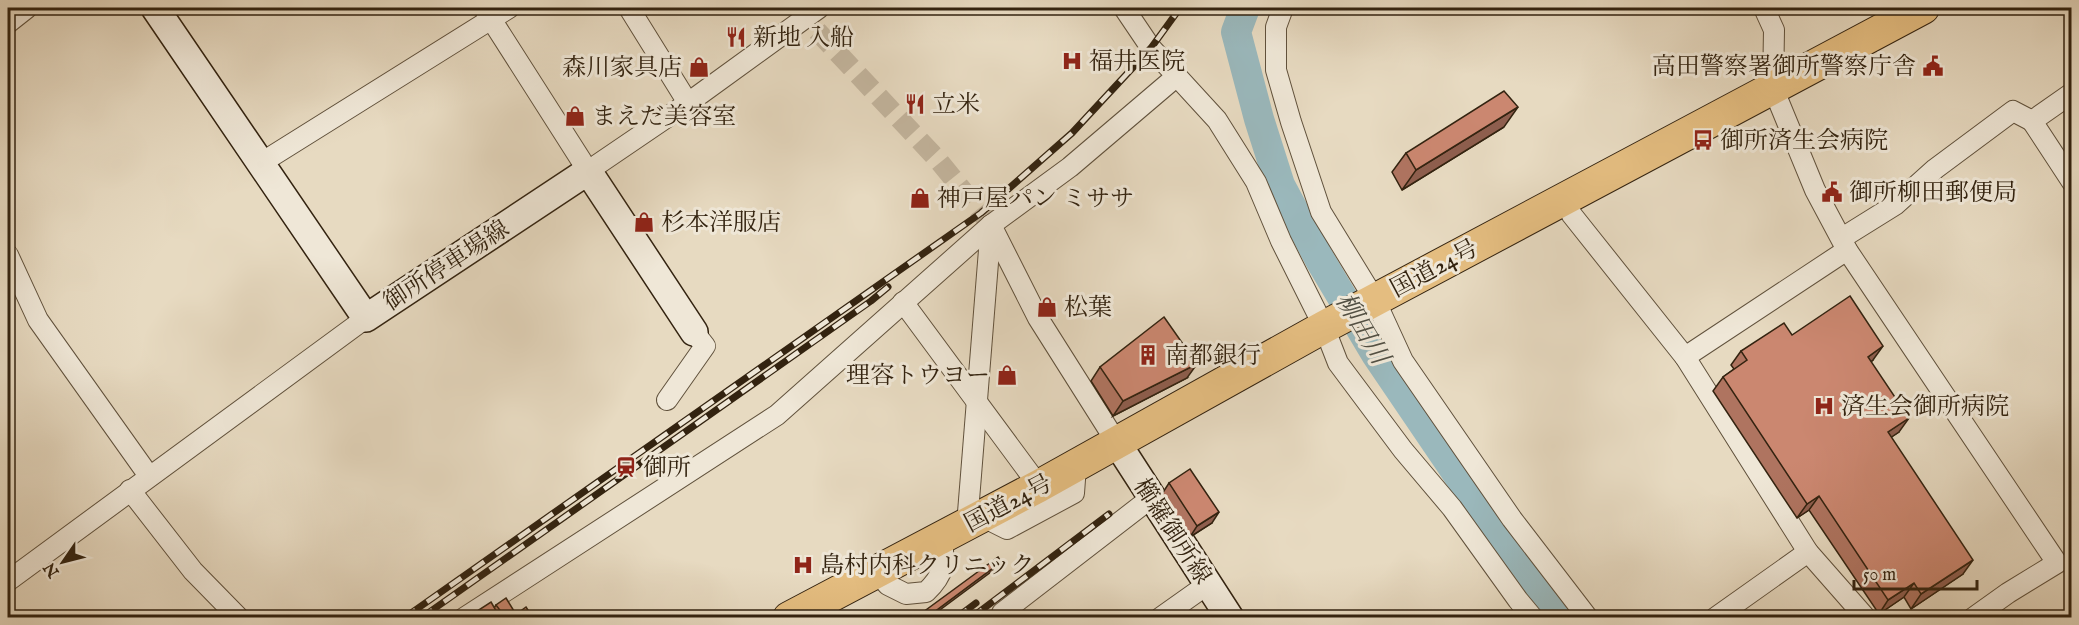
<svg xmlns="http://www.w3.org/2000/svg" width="2079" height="625" font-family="'IM FELL English','Noto Serif JP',serif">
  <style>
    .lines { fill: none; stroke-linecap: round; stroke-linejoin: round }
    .river { stroke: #9ab8bc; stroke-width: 30 }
    .minor-tunnel { stroke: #c3b59e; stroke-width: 20; stroke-dasharray: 20 10; stroke-linecap: butt }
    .minor-casing { stroke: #60513c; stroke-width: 22 }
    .secondary-casing { stroke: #332310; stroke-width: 30 }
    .trunk-casing { stroke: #332310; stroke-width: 34 }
    .minor { stroke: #efe7d7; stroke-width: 20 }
    .secondary { stroke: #efe7d7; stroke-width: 27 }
    .trunk { stroke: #e4bd80; stroke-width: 32 }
    .rail-casing { stroke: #332310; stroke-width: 7 }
    .rail { stroke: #efe7d7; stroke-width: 4.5; stroke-dasharray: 14; stroke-linecap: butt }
    .wall { fill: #af7460; stroke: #332310; stroke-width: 1.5 }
    .shaded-wall { fill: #8e5e4e; stroke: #332310; stroke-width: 1.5 }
    .building { fill: #cb8770; stroke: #332310; stroke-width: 1.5 }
    .labels { text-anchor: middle; stroke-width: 6; stroke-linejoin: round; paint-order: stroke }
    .poi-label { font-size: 24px; fill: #332310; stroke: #efe7d7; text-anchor: start }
    .street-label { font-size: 24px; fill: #332310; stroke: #efe7d7 }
    .water-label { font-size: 26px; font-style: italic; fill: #525044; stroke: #efe7d7 }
  </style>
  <rect width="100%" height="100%" fill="#e7dac1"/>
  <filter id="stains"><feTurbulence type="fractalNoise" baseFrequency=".00333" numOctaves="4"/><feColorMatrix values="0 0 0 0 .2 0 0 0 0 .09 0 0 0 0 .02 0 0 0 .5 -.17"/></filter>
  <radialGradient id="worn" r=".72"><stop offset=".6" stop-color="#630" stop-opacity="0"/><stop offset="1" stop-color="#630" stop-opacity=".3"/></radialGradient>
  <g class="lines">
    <!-- river -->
    <polyline class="river" points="1245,8 1236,32 1259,119 1280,185 1320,260 1376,354 1507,547 1561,618"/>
    <!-- minor-tunnel -->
    <polyline class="minor-tunnel" points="798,8 805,18 938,160 991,225"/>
    <!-- minor casing -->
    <g class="minor-casing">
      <g id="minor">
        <polyline points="484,8 588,171 688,103 819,8"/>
        <polyline points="629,8 688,103"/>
        <polyline points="1124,8 1151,48 1217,120 1256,182 1281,241 1324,327 1338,363 1403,450 1452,508 1518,600 1533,618"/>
        <polyline points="1283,8 1276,27 1276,70 1291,122 1321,212 1375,300 1403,361 1512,519 1588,618"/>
        <polyline points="1764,8 1774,30 1773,88 1815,190 1847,250 2057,563 2008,593 1973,618"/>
        <polyline points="8,23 27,8"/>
        <polyline points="2072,93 2032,121 2072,182"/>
        <polyline points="261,163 509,8"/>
        <polyline points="1564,199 1572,215 1685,357 1808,552 1866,618"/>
        <polyline points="991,225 1038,318 1117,443"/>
        <polyline points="1842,238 1895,205 1935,169 2013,111 2032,121"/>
        <polyline points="8,255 38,320 149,476"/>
        <polyline points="903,302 1039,486"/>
        <polyline points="1685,357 1847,250"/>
        <polyline points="667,400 705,346 694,332"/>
        <polyline points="130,490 193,571 239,618"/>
        <polyline points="983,517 1007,529 1074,493 1076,466"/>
        <polyline points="967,525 991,225"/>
        <path d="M 876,572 L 888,585 L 906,594 L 926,592 C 945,574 945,563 942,538"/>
        <polyline points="8,581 366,318"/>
        <polyline points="464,618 777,415 991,225 1070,167 1177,76"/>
        <polyline points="1004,618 1002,613 1151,498"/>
        <polyline points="1160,618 1208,584"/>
        <polyline points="1715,618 1808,552"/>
      </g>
    </g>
    <!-- secondary casing -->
    <g class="secondary-casing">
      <g id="secondary">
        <polyline points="155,8 366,318 588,171 694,332"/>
        <polyline points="1117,443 1230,618"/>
      </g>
    </g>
    <!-- trunk casing -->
    <g class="trunk-casing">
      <polyline id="trunk" points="789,618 1039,486 1324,327 1923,8"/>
    </g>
    <!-- minor -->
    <use href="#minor" class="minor"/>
    <!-- secondary -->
    <use href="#secondary" class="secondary"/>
    <!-- trunk -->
    <use href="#trunk" class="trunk"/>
    <!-- rail casing -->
    <g class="rail-casing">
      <g id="rail">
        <polyline points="404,618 981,213 1072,133 1151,48 1180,8"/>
        <polyline points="421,618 871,301 888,287"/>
        <polyline points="956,618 976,603"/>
        <polyline points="971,618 1109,514"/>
      </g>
    </g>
    <!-- rail -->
    <use href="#rail" class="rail"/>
  </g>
  <!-- wall -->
  <g class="wall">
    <polygon points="1504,127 1402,190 1392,172 1406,153"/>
    <polygon points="1792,335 1873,360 1871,362 1899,432 1891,437 1963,574 1911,609 1904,597 1879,614 1809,510 1797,518 1713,391 1723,377 1734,369 1731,365 1741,351"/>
    <polygon points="1100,367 1187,378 1113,416 1091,381"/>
    <polygon points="1169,483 1212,523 1190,537 1162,494"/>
    <polygon points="496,605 514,611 512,614 507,618 500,618 498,615 496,618 469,618 471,615 494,608"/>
  </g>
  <!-- shaded-wall -->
  <g class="shaded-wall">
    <polygon points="1518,107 1504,127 1402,190 1416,170"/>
    <polygon points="1883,346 1873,360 1858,371 1868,357"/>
    <polygon points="1197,364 1187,378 1113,416 1123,401"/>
    <polygon points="1909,418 1899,432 1878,446 1888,432"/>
    <polygon points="1819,496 1809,510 1797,518 1807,504"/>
    <polygon points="1219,512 1212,523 1190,537 1197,526"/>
    <polygon points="1973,560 1963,574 1911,609 1921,594"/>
    <polygon points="1001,562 999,566 929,618 926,618"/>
    <polygon points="1914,583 1904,597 1879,614 1888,600"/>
  </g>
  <!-- building -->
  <g class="building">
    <polygon points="1504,91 1518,107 1416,170 1406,153"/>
    <polygon points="1850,296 1883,346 1868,357 1909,418 1888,432 1973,560 1921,594 1914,583 1888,600 1819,496 1807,504 1723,377 1747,360 1741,351 1784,323 1792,335"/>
    <polygon points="1164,317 1197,364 1123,401 1100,367"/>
    <polygon points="1190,469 1219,512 1197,526 1169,483"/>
    <polygon points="998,557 1001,562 926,618 915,618"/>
    <polygon points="506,598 514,611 505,617 496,605"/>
    <polygon points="491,602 498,614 493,618 473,618 471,615"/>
    <polygon points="526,607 533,618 511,618"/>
  </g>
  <!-- icons -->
  <defs>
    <g id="restaurant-bare" transform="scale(1.62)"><path d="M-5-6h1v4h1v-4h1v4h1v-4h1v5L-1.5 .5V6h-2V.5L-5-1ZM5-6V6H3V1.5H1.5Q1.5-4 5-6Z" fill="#8f2418" stroke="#efe7d7" stroke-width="2.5" paint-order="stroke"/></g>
    <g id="hospital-bare" transform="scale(1.62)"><path d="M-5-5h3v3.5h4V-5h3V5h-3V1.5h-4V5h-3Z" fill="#8f2418" stroke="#efe7d7" stroke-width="2.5" paint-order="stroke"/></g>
    <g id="civic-bare" transform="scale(1.62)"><path d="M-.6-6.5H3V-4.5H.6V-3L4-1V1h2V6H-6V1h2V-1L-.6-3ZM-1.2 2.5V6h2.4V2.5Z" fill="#8f2418" stroke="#efe7d7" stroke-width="2.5" paint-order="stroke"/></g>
    <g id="shop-bare" transform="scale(1.62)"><path d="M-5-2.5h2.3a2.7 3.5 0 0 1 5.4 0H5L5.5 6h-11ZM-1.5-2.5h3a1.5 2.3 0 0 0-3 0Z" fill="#8f2418" stroke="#efe7d7" stroke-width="2.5" paint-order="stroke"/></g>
    <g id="bus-bare" transform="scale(1.62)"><path d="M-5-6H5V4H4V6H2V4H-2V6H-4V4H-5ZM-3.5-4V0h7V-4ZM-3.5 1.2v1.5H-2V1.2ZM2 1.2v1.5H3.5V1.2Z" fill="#8f2418" stroke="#efe7d7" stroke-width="2.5" paint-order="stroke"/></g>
    <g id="building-bare" transform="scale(1.62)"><path d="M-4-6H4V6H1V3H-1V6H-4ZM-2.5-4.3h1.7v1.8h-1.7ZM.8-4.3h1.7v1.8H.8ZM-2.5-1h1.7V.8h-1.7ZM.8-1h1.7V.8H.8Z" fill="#8f2418" stroke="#efe7d7" stroke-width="2.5" paint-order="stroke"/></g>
    <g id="station-bare" transform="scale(1.62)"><path d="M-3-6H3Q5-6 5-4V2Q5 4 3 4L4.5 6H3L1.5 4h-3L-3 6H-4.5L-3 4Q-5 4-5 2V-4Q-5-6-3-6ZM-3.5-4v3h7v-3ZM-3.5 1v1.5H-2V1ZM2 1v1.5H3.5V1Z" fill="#8f2418" stroke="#efe7d7" stroke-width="2.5" paint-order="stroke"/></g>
  </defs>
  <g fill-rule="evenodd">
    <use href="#restaurant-bare" x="736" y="37"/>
    <use href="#hospital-bare" x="1072" y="61"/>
    <use href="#civic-bare" x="1933" y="66"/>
    <use href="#shop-bare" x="699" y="67"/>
    <use href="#restaurant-bare" x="915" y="104"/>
    <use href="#shop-bare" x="575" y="116"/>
    <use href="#bus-bare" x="1703" y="140"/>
    <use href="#civic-bare" x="1832" y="192"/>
    <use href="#shop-bare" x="920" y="198"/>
    <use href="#shop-bare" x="644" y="222"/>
    <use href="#shop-bare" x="1047" y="307"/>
    <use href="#building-bare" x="1148" y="355"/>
    <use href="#shop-bare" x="1007" y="375"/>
    <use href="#hospital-bare" x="1824" y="406"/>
    <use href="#station-bare" x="626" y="467"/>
    <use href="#hospital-bare" x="803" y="565"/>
  </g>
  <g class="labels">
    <!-- poi labels -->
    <g class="poi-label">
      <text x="753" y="45">新地 入船</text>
      <text x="1089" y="69">福井医院</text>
      <text x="1916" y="74" text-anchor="end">高田警察署御所警察庁舎</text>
      <text x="682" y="75" text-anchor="end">森川家具店</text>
      <text x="932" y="112">立米</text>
      <text x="592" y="124">まえだ美容室</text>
      <text x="1720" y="148">御所済生会病院</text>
      <text x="1849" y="200">御所柳田郵便局</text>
      <text x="937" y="206">神戸屋パン ミササ</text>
      <text x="661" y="230">杉本洋服店</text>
      <text x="1064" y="315">松葉</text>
      <text x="1165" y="363">南都銀行</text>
      <text x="990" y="383" text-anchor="end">理容トウヨー</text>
      <text x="1841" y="414">済生会御所病院</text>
      <text x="643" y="475">御所</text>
      <text x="820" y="573">島村内科クリニック</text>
    </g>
    <!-- street labels -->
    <g class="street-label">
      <text transform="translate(446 265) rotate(-33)" y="8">御所停車場線</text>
      <text transform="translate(1434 268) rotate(-28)" y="8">国道24号</text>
      <text transform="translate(1008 503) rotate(-28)" y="8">国道24号</text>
      <text transform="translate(1173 531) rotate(57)" y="8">櫛羅御所線</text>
    </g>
    <!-- water labels -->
    <g class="water-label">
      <text transform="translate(1363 328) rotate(59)" y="9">柳田川</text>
    </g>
  </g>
  <!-- margin -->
  <rect width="2079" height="625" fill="none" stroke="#e7dac1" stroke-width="30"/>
  <rect x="9" y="9" width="2061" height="607" fill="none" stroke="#332310" stroke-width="3"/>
  <rect x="15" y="15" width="2049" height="595" fill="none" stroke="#332310" stroke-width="1.5"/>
  <!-- north arrow -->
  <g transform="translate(63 562) rotate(235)" stroke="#efe7d7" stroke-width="4.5" paint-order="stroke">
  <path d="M0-4.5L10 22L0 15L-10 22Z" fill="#332310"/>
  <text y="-9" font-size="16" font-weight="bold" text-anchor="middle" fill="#332310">N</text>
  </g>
  <!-- scale -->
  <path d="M1854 580v9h123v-9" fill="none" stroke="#332310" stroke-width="3"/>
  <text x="1863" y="580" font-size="18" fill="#332310" stroke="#efe7d7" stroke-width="4.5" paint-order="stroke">50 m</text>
  <rect width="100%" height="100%" filter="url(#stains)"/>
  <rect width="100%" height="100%" fill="url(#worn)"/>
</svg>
